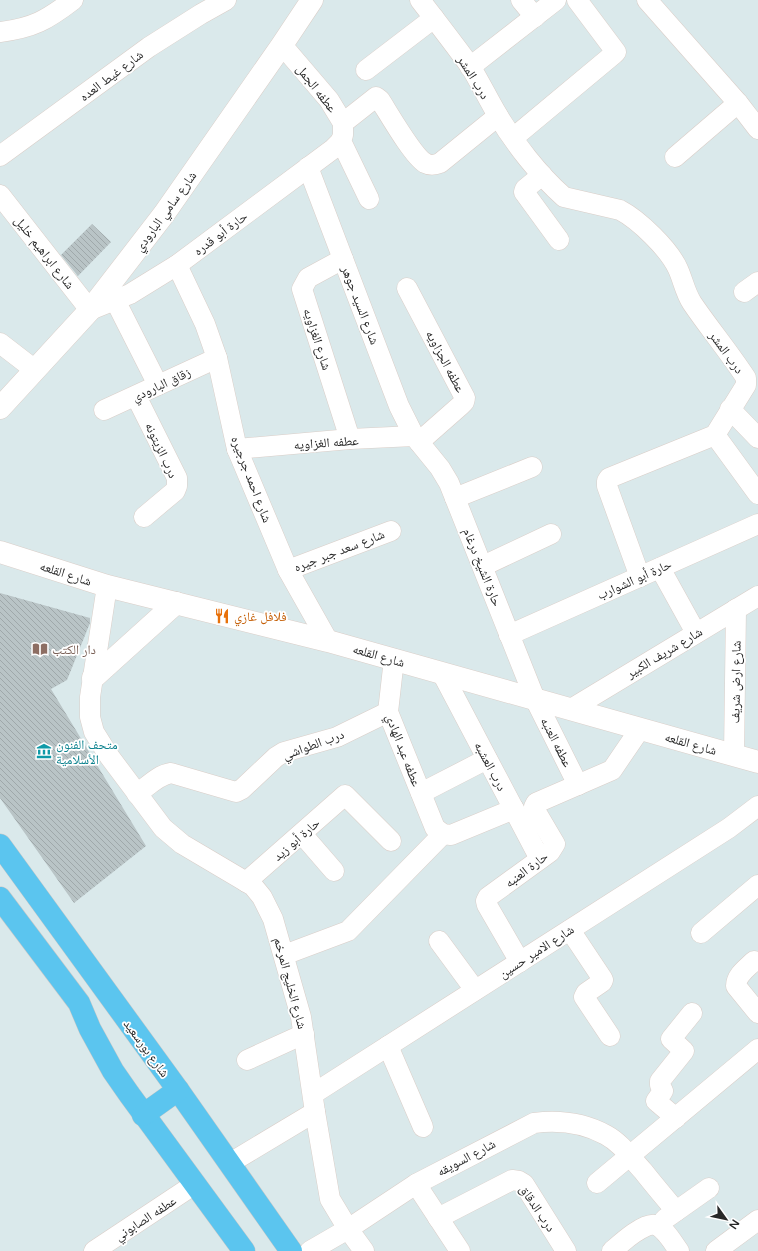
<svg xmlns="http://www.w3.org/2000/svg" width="758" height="1251" font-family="'Varela Round','Noto Naskh Arabic',sans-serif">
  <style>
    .building { fill: url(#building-back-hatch) }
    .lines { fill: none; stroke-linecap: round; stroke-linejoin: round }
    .street-casing { stroke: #dacec8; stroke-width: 21 }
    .secondary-casing { stroke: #dacec8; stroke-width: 23 }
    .primary-casing { stroke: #c7c7c7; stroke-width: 23 }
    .street { stroke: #fff; stroke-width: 20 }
    .secondary { stroke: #fff; stroke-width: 22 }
    .primary { stroke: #5bc5ef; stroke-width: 22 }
    .labels { text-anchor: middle; stroke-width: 3.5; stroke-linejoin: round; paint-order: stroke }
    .street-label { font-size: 13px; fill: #282828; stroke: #fff }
    .food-label { font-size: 13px; fill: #c56008; stroke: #fff; text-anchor: start }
    .education-label { font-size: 13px; fill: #785e54; stroke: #fff; text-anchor: start }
    .culture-label { font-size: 13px; fill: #0d838f; stroke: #fff; text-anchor: start }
  </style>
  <defs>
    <pattern id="building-back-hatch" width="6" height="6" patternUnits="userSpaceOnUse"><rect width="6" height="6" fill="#b9c4c6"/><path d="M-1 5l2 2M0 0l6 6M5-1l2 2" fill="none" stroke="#9fa8aa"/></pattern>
  </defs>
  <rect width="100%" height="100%" fill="#dae9eb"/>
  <!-- building -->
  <g class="building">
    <polygon points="92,224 111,242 78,276 61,255"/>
    <polygon points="0,593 90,618 90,623 67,680 51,689 146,846 74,903 0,798"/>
  </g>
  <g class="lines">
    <!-- street casing -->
    <g class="street-casing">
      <g id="street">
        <path d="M 420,0 C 437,22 454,44 470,66 C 480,82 488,99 497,114 C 514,143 539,175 564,197 L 620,210 C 639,220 669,249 678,269 C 683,280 685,292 692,303 C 709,328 729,352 746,378 L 746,385 L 715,435 L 609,478 L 607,481 L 607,486 L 640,577"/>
        <polyline points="521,0 535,17"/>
        <polyline points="647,0 738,103 758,129"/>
        <path d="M 0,32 C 33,28 47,20 73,0"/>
        <polyline points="282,45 329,100 343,123 343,135 341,141 369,199"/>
        <polyline points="470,67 556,0"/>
        <polyline points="366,70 434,18"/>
        <path d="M 343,123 L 376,97 L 380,100 C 389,114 413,156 425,163 C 431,166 435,165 440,163 L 498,116"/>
        <polyline points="513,138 614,54 616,52 577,0"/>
        <polyline points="0,156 149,47 201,14 226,0"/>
        <polyline points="675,157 738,103"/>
        <polyline points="308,167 399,406 414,436 440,468 449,483 535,699 578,785"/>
        <polyline points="542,175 525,189 524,192 559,240"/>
        <polyline points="0,195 90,310 130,294 177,265 333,149 341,141"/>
        <polyline points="343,259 308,278 302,289 350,439"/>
        <polyline points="177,265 205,324 217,358 237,449 288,570 328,641"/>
        <polyline points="407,288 465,398 464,402 461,405 419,442"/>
        <polyline points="744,292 758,282"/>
        <polyline points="115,300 158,385"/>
        <polyline points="0,343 35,370"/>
        <polyline points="136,396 177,478 177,486 175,491 144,517"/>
        <polyline points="730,409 758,438"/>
        <polyline points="104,410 217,358"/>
        <polyline points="715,435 758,494"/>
        <polyline points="237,449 350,439 414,436"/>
        <polyline points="455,498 532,467"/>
        <polyline points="483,566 551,534"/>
        <polyline points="660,568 696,633"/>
        <polyline points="288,570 391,531"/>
        <polyline points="107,586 90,697 90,717 94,732 109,756 163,828 182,844 253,886 262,897 273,919 301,1017 315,1112 330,1199 348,1229 364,1251"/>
        <polyline points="509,635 758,524"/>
        <polyline points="394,659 388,712 435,828 443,834 451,835 514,809"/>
        <polyline points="442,673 540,859"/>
        <polyline points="571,709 758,596"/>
        <polyline points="734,755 736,609"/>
        <polyline points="421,793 487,759"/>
        <path d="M 137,794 C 148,786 158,775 171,773 L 236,792 L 242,789 L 276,757 L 284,752 L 337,737 L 388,712"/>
        <polyline points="302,834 334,871"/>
        <polyline points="246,882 345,795 391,841"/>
        <polyline points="570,930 602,978 603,980 602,982 586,993 584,997 610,1036"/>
        <polyline points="701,933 758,885"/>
        <polyline points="439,941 475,990"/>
        <polyline points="284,955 348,931 443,834"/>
        <path d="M 754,961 C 747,968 736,975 736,986 L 758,1013"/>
        <polyline points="520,962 487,905 486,901 488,897 550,852 555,844 535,810 534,807 536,803 612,770 640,729"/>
        <polyline points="388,1046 423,1127"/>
        <polyline points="247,1060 304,1034"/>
        <polyline points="313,1094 729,828 758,806"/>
        <polyline points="676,1118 656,1101 663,1091 660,1085 660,1081 684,1051 671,1039 692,1013"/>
        <polyline points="230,1163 315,1112"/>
        <polyline points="597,1183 758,1049"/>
        <polyline points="416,1184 460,1251"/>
        <polyline points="438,1218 512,1180 519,1181 524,1184 566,1251"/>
        <polyline points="665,1219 709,1188"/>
        <polyline points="94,1251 195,1184"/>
        <path d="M 310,1251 L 348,1229 L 416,1184 L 534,1123 C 558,1120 584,1123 606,1135 C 621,1143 631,1158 643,1171 C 654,1185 665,1198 676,1211"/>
        <path d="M 612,1251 C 620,1244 644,1222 655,1225 C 665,1228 673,1243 679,1251"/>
        <polyline points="716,1251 758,1220"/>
      </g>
    </g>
    <!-- secondary casing -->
    <g class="secondary-casing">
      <g id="secondary">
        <polyline points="0,408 90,310 164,214 282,45 312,0"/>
        <polyline points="0,552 107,586 328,641 758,762"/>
        <polyline points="93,678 176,603"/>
      </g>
    </g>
    <!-- primary casing -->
    <g class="primary-casing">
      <g id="primary">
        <polyline points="0,845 178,1090 291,1251"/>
        <polyline points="0,898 79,1003 90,1029 113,1071 129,1094 244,1251"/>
        <polyline points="143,1115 178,1090"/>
      </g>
    </g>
    <!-- street -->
    <use href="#street" class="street"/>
    <!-- secondary -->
    <use href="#secondary" class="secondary"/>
    <!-- primary -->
    <use href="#primary" class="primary"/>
  </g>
  <!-- icons -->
  <defs>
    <g id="restaurant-bare" transform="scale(1.2)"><path d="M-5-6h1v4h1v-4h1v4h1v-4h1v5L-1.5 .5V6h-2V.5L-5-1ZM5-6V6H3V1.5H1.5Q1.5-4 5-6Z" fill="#e8710a" stroke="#fff" stroke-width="2.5" paint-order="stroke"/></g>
    <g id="library-bare" transform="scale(1.2)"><path d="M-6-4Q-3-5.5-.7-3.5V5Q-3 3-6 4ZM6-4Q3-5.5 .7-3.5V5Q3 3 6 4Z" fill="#8d6e63" stroke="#fff" stroke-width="2.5" paint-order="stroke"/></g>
    <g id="museum-bare" transform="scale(1.2)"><path d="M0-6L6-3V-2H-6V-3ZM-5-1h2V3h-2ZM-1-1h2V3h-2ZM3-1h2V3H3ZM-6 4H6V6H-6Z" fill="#0f9aa8" stroke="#fff" stroke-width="2.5" paint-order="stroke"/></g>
  </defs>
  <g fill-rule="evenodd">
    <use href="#restaurant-bare" x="222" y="616"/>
    <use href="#library-bare" x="40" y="649"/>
    <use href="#museum-bare" x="44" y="751"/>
  </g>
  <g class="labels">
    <!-- street labels -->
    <g class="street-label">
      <text transform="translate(111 75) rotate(-37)" y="5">شارع غيط العده</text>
      <text transform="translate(474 77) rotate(58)" y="5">درب المشر</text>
      <text transform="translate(317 88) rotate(52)" y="5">عطفه الجمل</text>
      <text transform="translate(165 211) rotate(-54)" y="5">شارع سامي البارودي</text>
      <text transform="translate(220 233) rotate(-37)" y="5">حارة أبو قدره</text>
      <text transform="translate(45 252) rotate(52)" y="5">شارع ابراهيم خليل</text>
      <text transform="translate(361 305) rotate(69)" y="5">شارع السيد جوهر</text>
      <text transform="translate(318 339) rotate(72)" y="5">شارع الغزاويه</text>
      <text transform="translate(727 352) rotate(54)" y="5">درب المشر</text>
      <text transform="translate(446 361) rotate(62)" y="5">عطفه الجزاويه</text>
      <text transform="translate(161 384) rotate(-25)" y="5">زقاق البارودي</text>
      <text transform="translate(326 442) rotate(-4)" y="5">عطفه الغزاويه</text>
      <text transform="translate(162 450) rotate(65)" y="5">درب الزيتونه</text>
      <text transform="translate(252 479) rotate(69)" y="5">شارع احمد جرجيره</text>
      <text transform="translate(339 550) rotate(-21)" y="5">شارع سعد جبر جيره</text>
      <text transform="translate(483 567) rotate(68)" y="5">حارة الشيخ درغام</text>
      <text transform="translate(66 573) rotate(18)" y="5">شارع القلعه</text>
      <text transform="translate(634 579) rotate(-24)" y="5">حارة أبو الشوارب</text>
      <text transform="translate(664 652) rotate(-31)" y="5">شارع شريف الكبير</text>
      <text transform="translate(379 655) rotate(16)" y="5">شارع القلعه</text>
      <text transform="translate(735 682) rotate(-89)" y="5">شارع ارض شريف</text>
      <text transform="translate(557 742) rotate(63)" y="5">عطفه العنبه</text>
      <text transform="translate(691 743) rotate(16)" y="5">شارع القلعه</text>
      <text transform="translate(313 744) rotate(-20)" y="5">درب الطواشي</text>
      <text transform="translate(404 750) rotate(69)" y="5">عطفه عبد الهادي</text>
      <text transform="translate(491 766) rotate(62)" y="5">درب العشبه</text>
      <text transform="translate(296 839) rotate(-41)" y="5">حارة أبو زيد</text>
      <text transform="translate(526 869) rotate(-37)" y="5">حارة العنبه</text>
      <text transform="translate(536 951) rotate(-33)" y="5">شارع الامير حسين</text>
      <text transform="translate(291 983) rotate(75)" y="5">شارع الخليج المرخم</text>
      <text transform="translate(147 1048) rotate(54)" y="5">شارع بورسعيد</text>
      <text transform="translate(466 1157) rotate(-28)" y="5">شارع السويقه</text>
      <text transform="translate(538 1208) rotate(56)" y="5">درب الدقاق</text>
      <text transform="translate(145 1218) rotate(-33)" y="5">عطفه الصابوني</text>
    </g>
    <!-- food labels -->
    <g class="food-label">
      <text x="234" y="621">فلافل غازي</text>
    </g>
    <!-- education labels -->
    <g class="education-label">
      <text x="52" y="654">دار الكتب</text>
    </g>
    <!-- culture labels -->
    <g class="culture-label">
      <text x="56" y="749">متحف الفنون<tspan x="56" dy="15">الأسلامية</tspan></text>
    </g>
  </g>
  <!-- north arrow -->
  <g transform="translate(726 1219) rotate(123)" stroke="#ffffff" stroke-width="3" paint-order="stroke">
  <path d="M0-3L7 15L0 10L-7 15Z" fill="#282828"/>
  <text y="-6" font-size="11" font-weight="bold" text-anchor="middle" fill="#282828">N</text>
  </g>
</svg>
